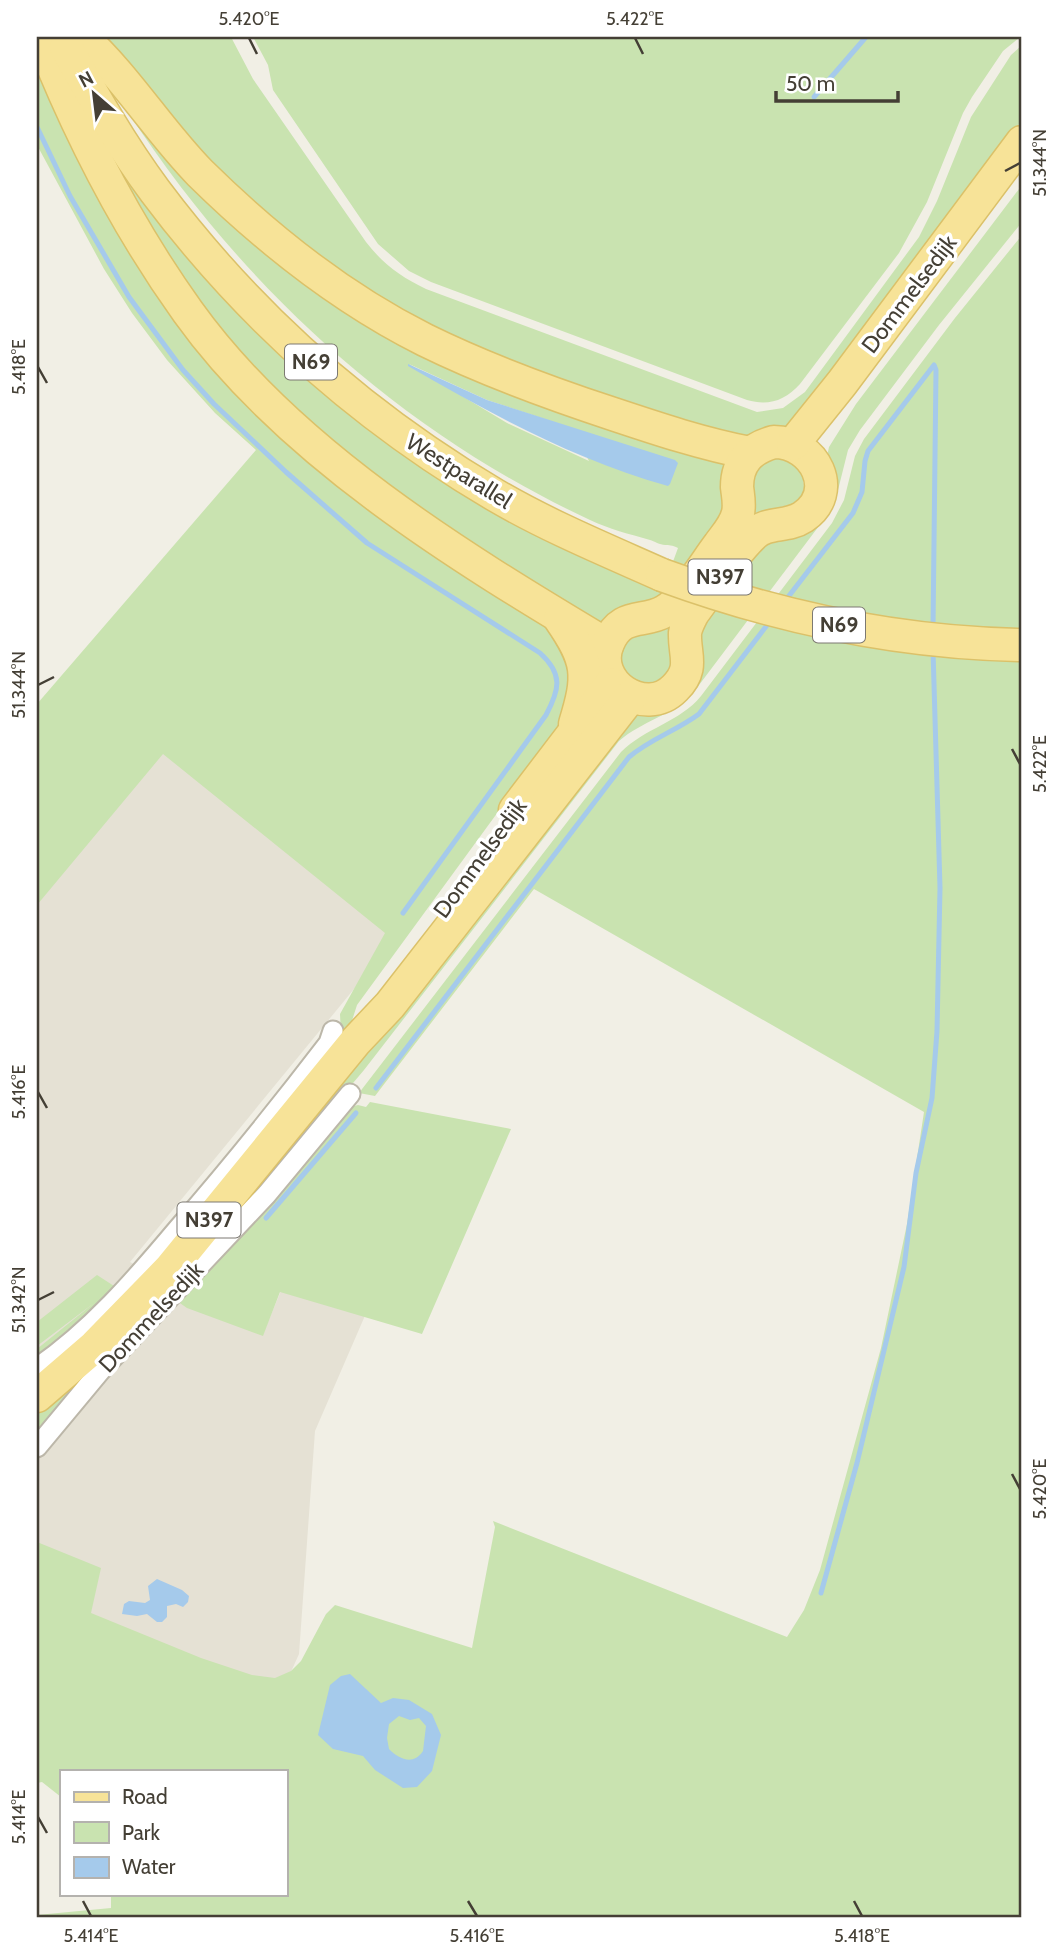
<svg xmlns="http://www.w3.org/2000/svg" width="1059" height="1955" font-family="Cabin,sans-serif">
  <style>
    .residential { fill: #e5e1d4 }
    .green { fill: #c9e3b0; fill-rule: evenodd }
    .water { fill: #a5caeb; fill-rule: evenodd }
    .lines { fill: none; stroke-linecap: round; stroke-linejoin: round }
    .stream { stroke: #a5caeb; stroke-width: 5 }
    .minor-casing { stroke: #bcb7a9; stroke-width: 23 }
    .primary-casing { stroke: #dbc169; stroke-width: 35 }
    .minor { stroke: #fff; stroke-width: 19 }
    .primary { stroke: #f7e398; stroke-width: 32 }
    .primary-bridge-casing { stroke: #dbc169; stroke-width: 35; stroke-linecap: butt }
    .primary-bridge { stroke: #f7e398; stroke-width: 32 }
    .ticks { fill: none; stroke: #443f35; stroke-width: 2.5 }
    .labels { text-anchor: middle; stroke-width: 7; stroke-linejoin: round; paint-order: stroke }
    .shield { fill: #fff; stroke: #7c7972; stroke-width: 2 }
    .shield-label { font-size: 21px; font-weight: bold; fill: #443f35 }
    .street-label { font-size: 23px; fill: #443f35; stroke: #fff }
    .neatline { fill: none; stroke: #443f35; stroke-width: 2.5 }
    .ticks-label { font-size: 18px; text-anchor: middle; fill: #443f35 }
  </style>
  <rect width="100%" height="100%" fill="#f1efe5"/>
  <!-- residential -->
  <polygon class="residential" points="164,735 404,928 130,1262 263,1334 285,1281 367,1311 315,1431 299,1654 281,1694 37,1598 37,883"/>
  <!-- green -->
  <g class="green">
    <path d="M 53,37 L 284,344 L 664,586 L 678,548 C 672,545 669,545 665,545 C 660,545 654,541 650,540 C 629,534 609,529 590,520 C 399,431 242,287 128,112 L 329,288 L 725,458 L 728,511 L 670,598 L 603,632 L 315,440 L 156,257 ZM 409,364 L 487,400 L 572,428 L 589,461 L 507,423 Z"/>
    <path d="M 99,37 L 231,37 L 253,79 L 366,242 C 383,264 401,277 426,289 L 757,412 L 783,408 L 805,392 L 919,237 L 937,201 L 971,117 L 1011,55 L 1022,45 L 1022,120 L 805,422 L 741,443 L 430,337 L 244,208 Z"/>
    <path d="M 253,37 L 1020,37 L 1003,51 L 972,97 L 963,113 L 927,202 L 899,253 L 800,384 C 785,401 768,406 747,400 L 431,282 L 409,271 L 378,244 L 273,90 L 268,65 Z"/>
    <polygon points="37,39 211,347 550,624 568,645 569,710 557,731 357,1005 349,1030 66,1350 341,1035 340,1014 385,933 163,754 37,905 37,704 256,450 215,413 167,360 132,313 104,269 37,145"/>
    <path d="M 1022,185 L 1022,222 L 939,325 L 860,430 L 848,450 L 837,494 L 825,518 L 693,693 C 673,715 642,721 619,741 L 364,1070 L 263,1190 L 37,1436 L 37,1408 L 620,719 L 651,707 L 696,630 L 752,546 L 782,532 L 826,461 L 829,447 L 856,404 Z"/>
    <path d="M 1022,235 L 1022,1918 L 37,1918 L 37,1915 L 111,1908 L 111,1894 L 285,1894 L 285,1771 L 61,1771 L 61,1797 L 42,1782 L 37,1783 L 37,1542 L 101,1568 L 91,1613 L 201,1658 L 252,1675 L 275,1678 L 291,1671 L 301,1661 L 326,1614 L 335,1605 L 472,1648 L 495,1527 L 493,1521 L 787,1637 L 804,1610 L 820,1570 L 881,1348 L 907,1224 L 924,1112 L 534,889 L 375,1096 L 359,1093 L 621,752 C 645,728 680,722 701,696 L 832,523 L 844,500 L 855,456 L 864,439 L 955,318 Z"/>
    <path d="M 772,457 L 786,457 L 801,470 C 814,515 781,500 760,515 L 752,510 C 760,480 740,480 772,457 Z"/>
    <path d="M 685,611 C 680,620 672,630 670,640 C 666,653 677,664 665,676 C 642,700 605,665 627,640 C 638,629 670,618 685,611 Z"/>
    <polygon points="370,1102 511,1129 422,1334 280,1292 263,1336 187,1308 174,1299 347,1108 358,1105 366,1107"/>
    <polygon points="141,1264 37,1362 37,1349 94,1303 37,1346 37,1322 97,1275 114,1286"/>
  </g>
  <!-- water -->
  <g class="water">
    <path d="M 408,364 L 487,400 L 675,460 L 678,463 L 670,484 L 668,486 C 573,459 493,415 408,366 Z"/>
    <polygon points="157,1579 182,1590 189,1596 188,1602 183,1607 176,1604 167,1606 167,1617 162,1622 157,1622 147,1614 137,1616 122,1614 124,1604 129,1601 145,1603 150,1600 148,1586"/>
    <path d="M 350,1674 L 381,1703 L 393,1698 L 409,1700 L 432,1714 L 441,1735 L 432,1771 L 417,1787 L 403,1788 L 375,1770 L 363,1756 L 333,1749 L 318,1735 L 330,1685 L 341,1676 ZM 399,1716 L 410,1720 L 419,1718 L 426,1726 L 423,1751 C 413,1766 399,1759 389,1749 L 387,1738 L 389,1724 Z"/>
  </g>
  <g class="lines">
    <!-- stream -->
    <g class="stream">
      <polyline points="814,97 866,37"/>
      <path d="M 37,127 L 70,196 L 129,297 L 183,370 L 214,404 L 286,472 L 367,543 L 540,653 C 563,674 560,689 546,715 L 403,913"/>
      <polyline points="785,601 853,513 862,492 865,461 868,451 934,365 936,370 933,629"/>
      <path d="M 376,1088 L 629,757 C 652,738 676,731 699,714 L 771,620"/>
      <polyline points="266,1218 356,1113"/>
      <polyline points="821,1593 857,1463 904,1267 916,1173 932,1098 937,1031 940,888 933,650"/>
    </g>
    <!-- minor casing -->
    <g class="minor-casing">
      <g id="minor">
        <path d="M 37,1368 C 91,1331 135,1280 177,1230 C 230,1169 280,1107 329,1043 L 333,1031"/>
        <polyline points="37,1447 101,1370 267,1194 350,1094"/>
      </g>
    </g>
    <!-- primary casing -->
    <g class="primary-casing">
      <g id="primary">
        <path d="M 41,37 C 79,133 127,227 188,312 C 289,453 460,557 607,645"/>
        <path d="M 82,37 C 127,78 158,130 200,173 C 266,238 343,299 425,340 C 486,370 549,393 613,414 C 658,429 703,444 750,453"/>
        <path d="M 66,47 C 93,96 121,145 155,191 C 247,314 363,417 495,495 C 548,526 606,550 662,575"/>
        <path d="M 774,442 C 815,442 840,492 803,517 C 786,528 767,521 753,535 C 730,557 712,588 693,613 C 690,619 686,626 685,633 C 684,655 695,668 675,688 C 645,719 591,682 608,643 C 622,611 643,624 665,611 C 682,602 706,562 719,545 C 726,535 735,526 738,513 C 740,504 738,496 737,487 C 737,462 751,448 774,442 Z"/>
        <polyline points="793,444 842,383 1022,142"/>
        <path d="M 560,619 C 589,661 590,675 575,724"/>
        <polyline points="515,810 611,684"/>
        <polyline points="37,1396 95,1346 169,1270 356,1041 390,1005 631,696"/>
      </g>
    </g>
    <!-- minor -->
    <use href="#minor" class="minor"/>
    <!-- primary -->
    <use href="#primary" class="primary"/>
    <!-- primary-bridge casing -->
    <g class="primary-bridge-casing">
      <path id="primary-bridge" d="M 662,575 C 777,617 899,643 1022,645"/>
    </g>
    <!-- primary-bridge -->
    <use href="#primary-bridge" class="primary-bridge"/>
  </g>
  <!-- ticks -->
  <path class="ticks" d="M 249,38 L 257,54M 635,38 L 643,54M 1005,171 L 1020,163M 38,367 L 47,383M 38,685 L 54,677M 1012,749 L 1020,764M 38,1092 L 47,1108M 38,1300 L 54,1292M 1012,1474 L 1020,1489M 38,1817 L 47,1833M 83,1901 L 91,1916M 468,1901 L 477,1916M 854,1901 L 862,1916"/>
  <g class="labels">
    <!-- shield labels -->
    <g class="shield">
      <rect x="285" y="344.5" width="52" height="35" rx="5"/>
      <rect x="688.5" y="559.5" width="63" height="35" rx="5"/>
      <rect x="813" y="607.5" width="52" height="35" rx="5"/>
      <rect x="177.5" y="1202.5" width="63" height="35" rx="5"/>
    </g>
    <g class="shield-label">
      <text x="311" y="369">N69</text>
      <text x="720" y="584">N397</text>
      <text x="839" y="632">N69</text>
      <text x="209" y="1227">N397</text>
    </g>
    <!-- street labels -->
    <g class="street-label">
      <text transform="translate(909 294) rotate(-53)" y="8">Dommelsedijk</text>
      <text transform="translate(459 471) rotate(32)" y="8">Westparallel</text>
      <text transform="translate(480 858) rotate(-54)" y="8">Dommelsedijk</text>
      <text transform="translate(151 1317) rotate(-47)" y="8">Dommelsedijk</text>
    </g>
  </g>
  <!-- border -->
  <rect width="1059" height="1955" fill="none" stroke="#ffffff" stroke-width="77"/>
  <!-- legend -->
  <rect x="60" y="1770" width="228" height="126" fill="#ffffff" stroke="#b4b2ae" stroke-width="2"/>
  <rect x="74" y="1792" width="35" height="10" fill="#f7e398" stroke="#b4b2ae" stroke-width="2"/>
  <text x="122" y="1804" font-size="21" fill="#443f35">Road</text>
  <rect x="74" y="1822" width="35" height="21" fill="#c9e3b0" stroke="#b4b2ae" stroke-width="2"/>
  <text x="122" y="1840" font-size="21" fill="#443f35">Park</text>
  <rect x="74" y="1857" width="35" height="21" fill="#a5caeb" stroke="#b4b2ae" stroke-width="2"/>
  <text x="122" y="1874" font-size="21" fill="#443f35">Water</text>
  <!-- north arrow -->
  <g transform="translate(94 94) rotate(332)" stroke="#ffffff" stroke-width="5" paint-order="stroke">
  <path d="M0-5L12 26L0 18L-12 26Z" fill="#443f35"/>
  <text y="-10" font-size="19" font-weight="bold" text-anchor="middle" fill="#443f35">N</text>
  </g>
  <!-- scale -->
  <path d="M776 91v10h122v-10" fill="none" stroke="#443f35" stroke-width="3.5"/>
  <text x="786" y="91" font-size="21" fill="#443f35" stroke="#ffffff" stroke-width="5" paint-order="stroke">50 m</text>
  <rect x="38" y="38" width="982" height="1878" class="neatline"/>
  <g class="ticks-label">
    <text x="249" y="25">5.420°E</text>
    <text x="635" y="25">5.422°E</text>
    <text transform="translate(1040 163) rotate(-90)" y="6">51.344°N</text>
    <text transform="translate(19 367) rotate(-90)" y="6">5.418°E</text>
    <text transform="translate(19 685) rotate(-90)" y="6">51.344°N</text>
    <text transform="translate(1040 764) rotate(-90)" y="6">5.422°E</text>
    <text transform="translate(19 1092) rotate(-90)" y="6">5.416°E</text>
    <text transform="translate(19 1300) rotate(-90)" y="6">51.342°N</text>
    <text transform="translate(1040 1489) rotate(-90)" y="6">5.420°E</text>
    <text transform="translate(19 1817) rotate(-90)" y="6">5.414°E</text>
    <text x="91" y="1942">5.414°E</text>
    <text x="477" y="1942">5.416°E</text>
    <text x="862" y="1942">5.418°E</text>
  </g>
</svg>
